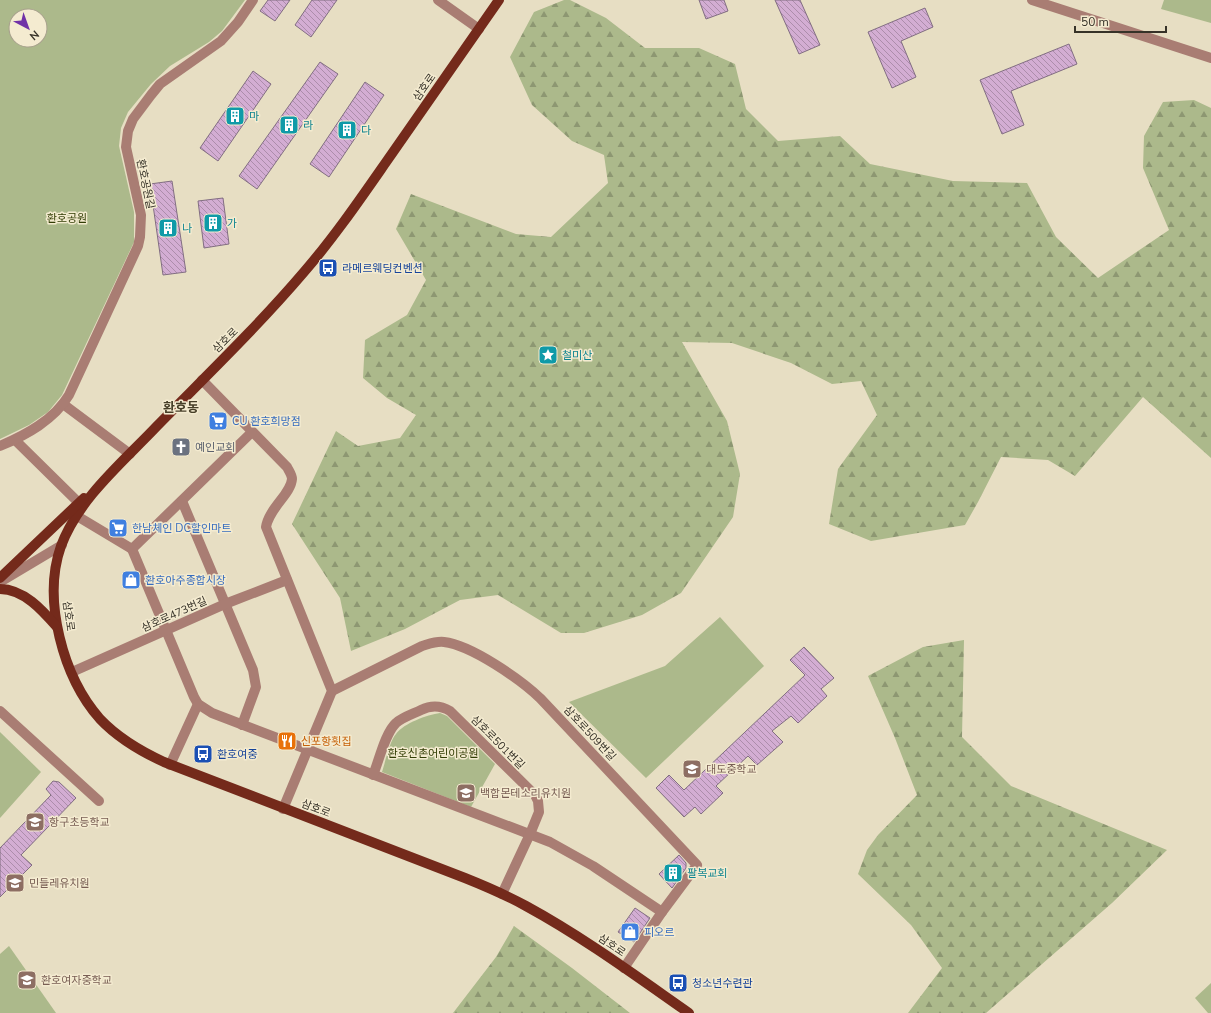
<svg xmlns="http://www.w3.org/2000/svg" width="1211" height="1013" font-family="'Nunito Sans','Noto Sans KR',sans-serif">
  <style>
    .forest { fill: url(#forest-firs) }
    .park { fill: #acb98b; fill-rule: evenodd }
    .building { fill: url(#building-back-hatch); stroke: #826e82 }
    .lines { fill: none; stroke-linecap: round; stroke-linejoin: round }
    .minor { stroke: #a97d73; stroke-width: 10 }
    .major { stroke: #742a1b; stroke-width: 10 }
    .labels { text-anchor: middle; stroke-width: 3; stroke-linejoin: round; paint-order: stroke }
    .street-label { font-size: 11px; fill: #363228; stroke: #f4ebd0 }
    .culture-label { font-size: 11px; fill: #0d838f; stroke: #f4ebd0; text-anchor: start }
    .park-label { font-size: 11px; fill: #323e05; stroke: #f4ebd0 }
    .transit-label { font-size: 11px; fill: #164399; stroke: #f4ebd0; text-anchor: start }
    .shop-label { font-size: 11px; fill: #366cbe; stroke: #f4ebd0; text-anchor: start }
    .worship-label { font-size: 11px; fill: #5b616d; stroke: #f4ebd0; text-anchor: start }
    .food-label { font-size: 11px; fill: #c56008; stroke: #f4ebd0; text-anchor: start }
    .education-label { font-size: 11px; fill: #785e54; stroke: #f4ebd0; text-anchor: start }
    .quarter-label { font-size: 13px; font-weight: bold; fill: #473f28; stroke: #f4ebd0 }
  </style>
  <defs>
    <pattern id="forest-firs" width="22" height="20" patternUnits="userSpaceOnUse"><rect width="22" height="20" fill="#acb98b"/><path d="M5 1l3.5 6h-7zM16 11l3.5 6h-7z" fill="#8d9772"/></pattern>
    <pattern id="building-back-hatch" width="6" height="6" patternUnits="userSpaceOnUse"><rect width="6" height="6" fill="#d3add3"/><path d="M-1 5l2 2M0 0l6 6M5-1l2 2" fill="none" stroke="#ac8dab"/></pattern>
  </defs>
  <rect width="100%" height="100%" fill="#e7dec3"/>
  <!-- forest -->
  <g class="forest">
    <polygon points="564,0 570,0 606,18 645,48 699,48 735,64 746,109 778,141 840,136 870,164 953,181 1027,183 1056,237 1098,278 1169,230 1143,168 1144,136 1163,102 1194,100 1211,108 1211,458 1143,397 1075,476 1048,460 1001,457 978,502 965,525 871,541 829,524 838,469 877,415 861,381 832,384 791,363 732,343 682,342 727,421 740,474 733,517 681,593 642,615 584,633 561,633 498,595 460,600 405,629 351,651 340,598 292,524 336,431 358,446 400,438 416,415 387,398 363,378 365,340 407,315 426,280 396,229 411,194 516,234 551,237 608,183 604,155 572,141 532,105 510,57 534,12"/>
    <polygon points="964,640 962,737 1011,786 1167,850 1112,903 986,1013 908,1013 942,968 911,925 858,874 867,850 878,835 917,795 895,738 868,676 923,647"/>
    <polygon points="514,926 572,968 630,1013 453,1013 496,957"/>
  </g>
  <!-- park -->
  <g class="park">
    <path d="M 0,0 L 245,0 L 222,31 L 209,42 L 170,66 L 151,84 L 128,112 L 121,128 L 119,146 L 134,212 L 134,242 L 62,395 L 48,412 L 29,425 L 0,439 ZM 16,16 L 40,16 L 40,40 L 16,40 Z"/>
    <polygon points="1164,0 1211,0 1211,23 1161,9"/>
    <polygon points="720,617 764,666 646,778 569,702 665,666"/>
    <path d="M 440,713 L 447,716 L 495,764 L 471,807 L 382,772 C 385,763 390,740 396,734 C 404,723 427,715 440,713 Z"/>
    <polygon points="0,732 41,772 0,818"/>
    <polygon points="9,946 56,1013 0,1013 0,954"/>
    <polygon points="1211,983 1211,1013 1208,1013 1195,998"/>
  </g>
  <!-- building -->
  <g class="building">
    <polygon points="268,0 290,0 275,21 260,11"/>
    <polygon points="312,0 337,0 311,37 295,25"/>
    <polygon points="699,0 724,0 728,11 706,19"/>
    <polygon points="775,0 800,0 820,45 799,54"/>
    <polygon points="925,8 933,27 901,41 916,77 892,88 868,32"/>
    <polygon points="1069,44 1077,64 1011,91 1024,125 1002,134 980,80"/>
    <polygon points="320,62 338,74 257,189 239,176"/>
    <polygon points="253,71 271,84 218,161 200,148"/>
    <polygon points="365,82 384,95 329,177 310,164"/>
    <polygon points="172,181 186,272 163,275 150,184"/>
    <polygon points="223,198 229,244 204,248 198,201"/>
    <polygon points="804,647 834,678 821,689 827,696 798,723 791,716 772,731 783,742 757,765 748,756 716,786 723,793 701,814 695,807 684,817 656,788 669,775 684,790 805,675 790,660"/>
    <polygon points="53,781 59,782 76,798 21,855 32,865 0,897 0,848 51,795 46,789"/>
    <polygon points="679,855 686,863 686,868 672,888 659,874"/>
    <polygon points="635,908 650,918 634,942 618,932"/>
  </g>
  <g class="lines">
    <!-- minor -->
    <g class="minor">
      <polyline points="438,0 479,29"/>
      <polyline points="1032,0 1211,58"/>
      <path d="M 202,380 L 287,467 C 289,471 292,475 292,479 C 291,494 269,508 266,527 L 332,691 L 283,809"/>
      <polyline points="63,404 130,454"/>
      <polyline points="252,432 132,549 194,697 198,704 212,713 550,842 593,866 662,912"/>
      <polyline points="15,440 79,503"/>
      <path d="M 0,446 C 26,435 54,420 69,395 L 138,246 L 140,237 L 141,215 L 126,147 L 128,131 L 133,119 L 151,95 L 160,84 L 221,41 L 238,22 L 253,0"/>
      <polyline points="182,501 253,670 256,687 242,725"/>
      <polyline points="77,516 132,549"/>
      <polyline points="0,582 62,545"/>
      <polyline points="72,672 225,604 287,580"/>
      <path d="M 332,691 L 422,646 C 429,644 436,641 444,642 C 471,645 520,679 540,698 L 697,865 L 662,912 L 624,968"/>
      <polyline points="0,711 99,801"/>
      <polyline points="170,765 198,704"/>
      <path d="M 373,775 C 379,761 385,733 396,723 C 403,717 413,714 421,710 C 431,705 440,705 450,711 L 535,795 L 538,801 L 539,812 L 530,834 L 502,894"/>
    </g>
    <!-- major -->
    <g class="major">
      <path d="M 499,0 C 463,52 427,103 391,155 C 363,195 336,235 304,272 C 258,326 207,375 157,426 C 123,462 79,498 61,546 C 42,600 63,677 100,719 C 118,738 140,751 164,762 L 465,878 C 485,886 506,895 526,906 C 583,937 636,976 689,1013"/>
      <polyline points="0,578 84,498"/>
      <path d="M 0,589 C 24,589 43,611 57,627"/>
    </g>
  </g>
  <!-- icons -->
  <defs>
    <g id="building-square" transform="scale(1)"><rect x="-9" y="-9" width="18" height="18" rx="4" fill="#0f9aa8" stroke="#f4ebd0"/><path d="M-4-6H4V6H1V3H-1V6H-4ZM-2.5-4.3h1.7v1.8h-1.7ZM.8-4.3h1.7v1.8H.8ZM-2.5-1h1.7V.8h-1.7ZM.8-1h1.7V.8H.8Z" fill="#fff"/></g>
    <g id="bus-square" transform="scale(1)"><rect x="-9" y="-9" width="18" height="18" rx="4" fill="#1a4fb4" stroke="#f4ebd0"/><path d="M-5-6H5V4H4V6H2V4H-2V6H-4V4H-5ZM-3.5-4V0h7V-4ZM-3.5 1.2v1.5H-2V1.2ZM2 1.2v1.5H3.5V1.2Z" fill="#fff"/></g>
    <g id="sight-square" transform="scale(1)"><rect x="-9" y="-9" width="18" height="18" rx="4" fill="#0f9aa8" stroke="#f4ebd0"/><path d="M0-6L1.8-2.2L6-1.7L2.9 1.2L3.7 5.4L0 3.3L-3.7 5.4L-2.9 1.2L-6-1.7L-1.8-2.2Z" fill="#fff"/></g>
    <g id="supermarket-square" transform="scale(1)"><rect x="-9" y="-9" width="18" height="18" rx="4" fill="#3f7fe0" stroke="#f4ebd0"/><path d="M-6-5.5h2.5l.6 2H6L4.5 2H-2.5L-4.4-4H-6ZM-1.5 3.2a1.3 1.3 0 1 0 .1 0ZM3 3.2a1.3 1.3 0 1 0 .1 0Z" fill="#fff"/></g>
    <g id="church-square" transform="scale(1)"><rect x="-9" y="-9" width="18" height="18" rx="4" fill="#6b7280" stroke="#f4ebd0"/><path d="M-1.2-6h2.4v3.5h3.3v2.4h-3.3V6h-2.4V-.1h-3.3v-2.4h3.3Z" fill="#fff"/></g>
    <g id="shop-square" transform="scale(1)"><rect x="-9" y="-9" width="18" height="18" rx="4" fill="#3f7fe0" stroke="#f4ebd0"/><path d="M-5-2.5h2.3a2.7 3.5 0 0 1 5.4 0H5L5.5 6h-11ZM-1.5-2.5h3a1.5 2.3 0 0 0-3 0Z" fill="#fff"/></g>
    <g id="restaurant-square" transform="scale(1)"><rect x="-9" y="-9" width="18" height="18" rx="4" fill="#e8710a" stroke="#f4ebd0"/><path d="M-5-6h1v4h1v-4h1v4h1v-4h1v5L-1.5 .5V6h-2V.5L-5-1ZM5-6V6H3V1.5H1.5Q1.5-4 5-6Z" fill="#fff"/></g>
    <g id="school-square" transform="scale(1)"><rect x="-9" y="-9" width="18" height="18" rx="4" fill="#8d6e63" stroke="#f4ebd0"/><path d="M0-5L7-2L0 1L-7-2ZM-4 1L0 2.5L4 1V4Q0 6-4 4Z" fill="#fff"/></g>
  </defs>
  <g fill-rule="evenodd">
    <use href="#building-square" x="235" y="116"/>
    <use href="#building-square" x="289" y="125"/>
    <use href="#building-square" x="347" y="130"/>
    <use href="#building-square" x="213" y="223"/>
    <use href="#building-square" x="168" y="228"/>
    <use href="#bus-square" x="328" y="268"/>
    <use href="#sight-square" x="548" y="355"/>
    <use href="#supermarket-square" x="218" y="421"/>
    <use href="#church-square" x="181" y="447"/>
    <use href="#supermarket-square" x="118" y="528"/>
    <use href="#shop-square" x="131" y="580"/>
    <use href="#restaurant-square" x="287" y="741"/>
    <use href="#bus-square" x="203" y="754"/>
    <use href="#school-square" x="692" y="769"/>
    <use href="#school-square" x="466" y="793"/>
    <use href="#school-square" x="35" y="822"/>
    <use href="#building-square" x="673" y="873"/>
    <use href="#school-square" x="15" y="883"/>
    <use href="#shop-square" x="630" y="932"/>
    <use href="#school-square" x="27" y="980"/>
    <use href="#bus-square" x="678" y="983"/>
  </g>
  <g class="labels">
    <!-- street labels -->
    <g class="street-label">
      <text transform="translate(424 87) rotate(-55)" y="4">삼호로</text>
      <text transform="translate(146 184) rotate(78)" y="4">환호공원길</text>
      <text transform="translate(225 340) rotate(-45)" y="4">삼호로</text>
      <text transform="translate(174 614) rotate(-24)" y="4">삼호로473번길</text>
      <text transform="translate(69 616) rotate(82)" y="4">삼호로</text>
      <text transform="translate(590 733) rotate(47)" y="4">삼호로509번길</text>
      <text transform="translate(498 742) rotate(45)" y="4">삼호로501번길</text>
      <text transform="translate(316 808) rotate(21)" y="4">삼호로</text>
      <text transform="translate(612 945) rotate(34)" y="4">삼호로</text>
    </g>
    <!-- culture labels -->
    <g class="culture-label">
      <text x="249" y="120">마</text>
      <text x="303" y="129">라</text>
      <text x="361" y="134">다</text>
      <text x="227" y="227">가</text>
      <text x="182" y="232">나</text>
      <text x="562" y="359">철미산</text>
      <text x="687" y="877">팔복교회</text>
    </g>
    <!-- park labels -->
    <g class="park-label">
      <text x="67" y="222">환호공원</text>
      <text x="433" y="757">환호신촌어린이공원</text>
    </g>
    <!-- transit labels -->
    <g class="transit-label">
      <text x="342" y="272">라메르웨딩컨벤션</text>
      <text x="217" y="758">환호여중</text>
      <text x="692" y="987">청소년수련관</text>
    </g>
    <!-- shop labels -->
    <g class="shop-label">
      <text x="232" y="425">CU 환호희망점</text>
      <text x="132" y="532">한남체인 DC할인마트</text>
      <text x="145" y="584">환호아주종합시장</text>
      <text x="644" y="936">피오르</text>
    </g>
    <!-- worship labels -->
    <g class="worship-label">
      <text x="195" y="451">예인교회</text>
    </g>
    <!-- food labels -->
    <g class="food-label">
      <text x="301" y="745">신포항횟집</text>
    </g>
    <!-- education labels -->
    <g class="education-label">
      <text x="706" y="773">대도중학교</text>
      <text x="480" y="797">백합몬테소리유치원</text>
      <text x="49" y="826">항구초등학교</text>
      <text x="29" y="887">민들레유치원</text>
      <text x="41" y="984">환호여자중학교</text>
    </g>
    <!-- quarter labels -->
    <g class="quarter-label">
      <text x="181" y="412">환호동</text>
    </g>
  </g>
  <!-- north arrow -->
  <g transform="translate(28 28) rotate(139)"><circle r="19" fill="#f4ebd0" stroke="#a8a18d"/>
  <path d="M0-3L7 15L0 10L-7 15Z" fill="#7132a7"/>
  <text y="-6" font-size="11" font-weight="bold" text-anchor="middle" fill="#363228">N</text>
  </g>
  <!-- scale -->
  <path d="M1075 26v6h91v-6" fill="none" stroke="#363228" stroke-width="2"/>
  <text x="1081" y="26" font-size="12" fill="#363228" stroke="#f4ebd0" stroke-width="3" paint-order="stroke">50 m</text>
</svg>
